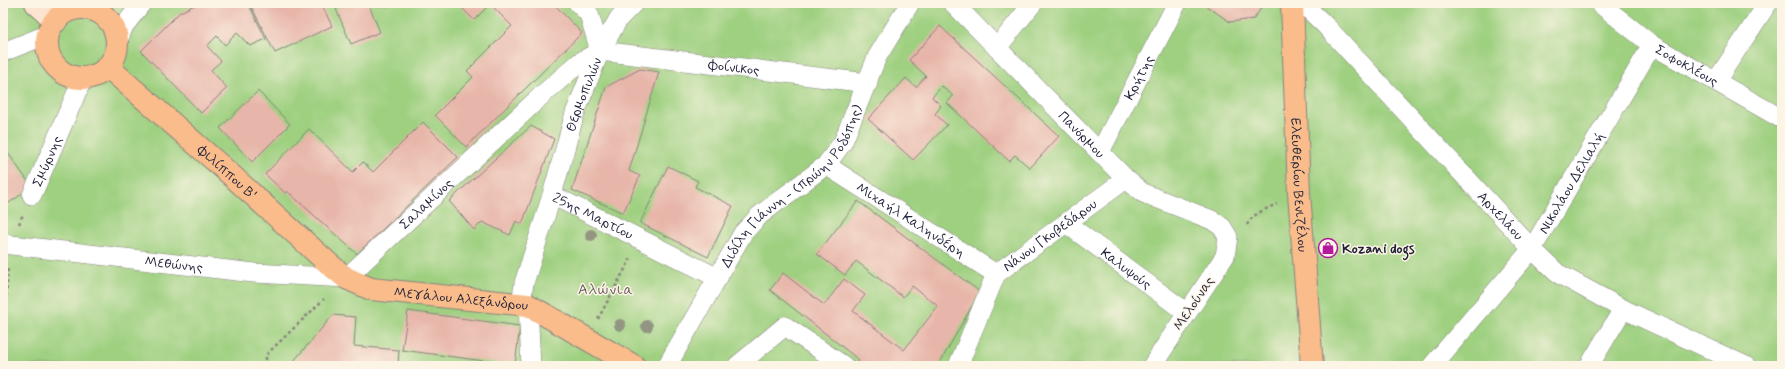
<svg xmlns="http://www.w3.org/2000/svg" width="1785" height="369" font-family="Mynerve,sans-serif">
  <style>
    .green { fill: #9ed080; stroke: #60795e }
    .building { fill: #e7b5a9 }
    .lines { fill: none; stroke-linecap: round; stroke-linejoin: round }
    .minor-casing { stroke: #88827d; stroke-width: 20 }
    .secondary-casing { stroke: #88827d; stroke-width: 24 }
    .primary-casing { stroke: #88827d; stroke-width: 24 }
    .path { stroke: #88827d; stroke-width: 2.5; stroke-dasharray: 3 3; stroke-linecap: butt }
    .minor { stroke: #fff; stroke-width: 19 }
    .secondary { stroke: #fde4d0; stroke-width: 22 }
    .primary { stroke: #f9bc8a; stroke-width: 22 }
    .tree { fill: #929582 }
    .labels { text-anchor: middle; stroke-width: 3; stroke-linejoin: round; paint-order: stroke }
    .street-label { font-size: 14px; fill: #22223b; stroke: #fcf5e5 }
    .poi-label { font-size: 14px; font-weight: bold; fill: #22223b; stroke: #fcf5e5; text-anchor: start }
    .neighbourhood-label { font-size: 15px; letter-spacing: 1px; fill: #675562; stroke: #fcf5e5 }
  </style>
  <rect width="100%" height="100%" fill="#fcf5e5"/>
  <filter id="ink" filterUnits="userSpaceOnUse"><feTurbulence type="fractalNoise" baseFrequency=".025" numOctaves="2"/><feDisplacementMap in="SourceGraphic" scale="8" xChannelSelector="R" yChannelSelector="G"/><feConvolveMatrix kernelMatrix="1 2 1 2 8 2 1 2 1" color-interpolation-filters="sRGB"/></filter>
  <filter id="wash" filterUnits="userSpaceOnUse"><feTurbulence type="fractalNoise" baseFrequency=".012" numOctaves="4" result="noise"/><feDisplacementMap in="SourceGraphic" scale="16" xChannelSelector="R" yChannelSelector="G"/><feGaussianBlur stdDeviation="0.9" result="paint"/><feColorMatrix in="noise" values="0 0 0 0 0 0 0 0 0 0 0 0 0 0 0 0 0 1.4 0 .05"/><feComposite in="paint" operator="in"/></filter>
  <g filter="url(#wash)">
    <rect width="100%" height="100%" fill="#eee1bf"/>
    <!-- green -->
    <rect class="green" x="3" y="3" width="1779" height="363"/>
    <g id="blocks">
      <!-- building -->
      <g class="building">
        <polygon points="199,3 248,3 266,39 250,46 237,33 225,45 217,36 207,46 221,61 211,70 227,88 201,113 141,51 180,12"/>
        <polygon points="257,3 321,3 332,26 275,53 251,6"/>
        <polygon points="350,3 368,3 380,32 351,44 336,9"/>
        <polygon points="457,3 553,3 582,33 466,147 435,115 473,77 467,71 512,26 490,4 474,20"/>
        <polygon points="1202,3 1264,3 1254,19 1230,22"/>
        <polygon points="940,26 1059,136 1030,168 1015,155 1009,161 947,103 953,96 942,86 932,97 941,106 935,114 947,125 913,160 868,119 906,78 916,87 926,76 909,60"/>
        <polygon points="640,69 659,72 629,171 640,176 623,213 572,190 606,87"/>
        <polygon points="258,91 290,124 252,162 220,128"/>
        <polygon points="423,122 458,157 357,254 287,191 285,193 265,174 309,129 353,172 363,162 373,172"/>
        <polygon points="531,126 554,139 522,224 516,221 510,235 482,222 474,230 449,201"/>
        <polygon points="3,146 32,187 3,207"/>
        <polygon points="668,166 698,181 695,187 733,206 708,257 640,223"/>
        <polygon points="858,201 980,292 938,366 863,366 858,362 859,360 770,290 783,273 824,305 844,279 865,295 853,311 904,350 938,306 912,286 903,297 856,261 845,275 817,254"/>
        <polygon points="408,311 520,326 515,365 402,350"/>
        <polygon points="333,315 356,317 354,346 399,350 398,366 293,366 292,363"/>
      </g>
    </g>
  </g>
  <g filter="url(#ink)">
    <use href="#blocks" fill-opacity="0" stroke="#88827d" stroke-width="1"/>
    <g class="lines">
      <!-- minor casing -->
      <g class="minor-casing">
        <g id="minor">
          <polyline points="578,3 589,14 600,51"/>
          <path id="s1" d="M 953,3 L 1126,179 L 1143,193 L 1212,220 L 1222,227 L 1228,237 L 1225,256 L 1152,366"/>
          <path id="s2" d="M 1302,3 L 1327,27 L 1532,249 L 1557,273 L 1623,309 L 1746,366"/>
          <path id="s3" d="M 1599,3 L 1652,45 L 1782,119"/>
          <polyline points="117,43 124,26 142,3"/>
          <polyline points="997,48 1033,3"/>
          <path id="s4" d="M 600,51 L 868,83"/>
          <polyline points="3,52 49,34"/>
          <polyline points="1716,81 1768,3"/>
          <path id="s5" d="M 1100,152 L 1177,3"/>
          <path id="s6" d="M 826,165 L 996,274"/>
          <path id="s7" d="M 32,195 L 83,78"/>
          <path id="s8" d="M 552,195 L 718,278"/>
          <path id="s9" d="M 1067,224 L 1187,313"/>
          <path id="s10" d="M 3,244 L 254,273 L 346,278 L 542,95 L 580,62 L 600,51"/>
          <path id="s11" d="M 531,366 L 528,305 L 522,297 L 524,283 L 552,195 L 575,113 L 600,51 L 619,18 L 634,3"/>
          <path id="s12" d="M 667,366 L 743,233 L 760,215 L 826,165 L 843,142 L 877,57 L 910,3"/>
          <polyline points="737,366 785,326 844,366"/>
          <path id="s13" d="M 958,366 L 996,274 L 1126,179"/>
          <path id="s14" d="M 1432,366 L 1532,249 L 1652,45"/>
          <polyline points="1589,366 1623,309"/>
        </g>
      </g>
      <!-- secondary casing -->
      <g class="secondary-casing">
        <polyline id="secondary" points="36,3 56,21"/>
      </g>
      <!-- primary casing -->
      <g class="primary-casing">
        <g id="primary">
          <path id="s15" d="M 1292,3 L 1299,193 L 1312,366"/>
          <circle cx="82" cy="43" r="35"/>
          <path id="s16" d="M 108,67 L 230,174 L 329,264 L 346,278 L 371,289 L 528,305 L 634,366"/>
        </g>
      </g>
      <!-- path -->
      <g class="path">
        <polyline points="19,224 23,214"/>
        <path d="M 1247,225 C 1252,214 1266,209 1277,204"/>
        <polyline points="598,319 631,258"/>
        <polyline points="3,356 8,266"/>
        <polyline points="266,366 266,355 324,299"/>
      </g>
      <!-- minor -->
      <use href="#minor" class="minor"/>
      <!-- secondary -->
      <use href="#secondary" class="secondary"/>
      <!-- primary -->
      <use href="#primary" class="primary"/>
    </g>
    <!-- trees -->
    <g class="tree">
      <circle cx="591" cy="235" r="6"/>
      <circle cx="620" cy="325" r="6"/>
      <circle cx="647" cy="326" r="6"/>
    </g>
  </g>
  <!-- icons -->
  <defs>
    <g id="shop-ring" transform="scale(1)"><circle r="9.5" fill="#fcf5e5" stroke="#b5179e" stroke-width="1.5"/><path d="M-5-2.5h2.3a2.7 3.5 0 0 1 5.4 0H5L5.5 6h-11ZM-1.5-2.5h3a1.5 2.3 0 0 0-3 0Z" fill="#b5179e"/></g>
  </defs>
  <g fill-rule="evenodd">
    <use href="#shop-ring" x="1328" y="248"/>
  </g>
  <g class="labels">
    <!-- street labels -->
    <g class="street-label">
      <text dy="5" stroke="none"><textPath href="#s3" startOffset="108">Σοφοκλέους</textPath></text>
      <text dy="5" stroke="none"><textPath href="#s4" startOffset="135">Φοίνικος</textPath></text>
      <text dy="5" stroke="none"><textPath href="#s5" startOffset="84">Κρήτης</textPath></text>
      <text dy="5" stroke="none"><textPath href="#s11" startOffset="283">Θερμοπυλών</textPath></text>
      <text dy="5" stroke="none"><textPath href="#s1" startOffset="184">Πανόρμου</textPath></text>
      <text dy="5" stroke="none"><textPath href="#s7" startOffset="37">Σμύρνης</textPath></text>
      <text dy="5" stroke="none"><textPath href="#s16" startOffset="159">Φιλίππου Β'</textPath></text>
      <text dy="5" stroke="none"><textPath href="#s14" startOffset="231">Νικολάου Δελιαλή</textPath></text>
      <text dy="5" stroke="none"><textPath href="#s15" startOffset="182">Ελευθερίου Βενιζέλου</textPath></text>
      <text dy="5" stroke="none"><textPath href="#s12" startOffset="222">Διδίλη Γιάννη - (πρώην Ροδόπης)</textPath></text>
      <text dy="5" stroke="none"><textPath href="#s10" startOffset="454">Σαλαμίνος</textPath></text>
      <text dy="5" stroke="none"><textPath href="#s2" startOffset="291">Αρχελάου</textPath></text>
      <text dy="5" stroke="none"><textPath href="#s8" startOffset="46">25ης Μαρτίου</textPath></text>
      <text dy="5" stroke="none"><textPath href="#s6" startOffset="101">Μιχαήλ Καληνδέρη</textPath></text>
      <text dy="5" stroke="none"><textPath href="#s13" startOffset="166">Νάνου Γκοβεδάρου</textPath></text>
      <text dy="5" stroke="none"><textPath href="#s10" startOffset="172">Μεθώνης</textPath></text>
      <text dy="5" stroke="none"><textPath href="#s9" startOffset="74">Καλυψούς</textPath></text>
      <text dy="5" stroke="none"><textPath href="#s16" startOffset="436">Μεγάλου Αλεξάνδρου</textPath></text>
      <text transform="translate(1193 303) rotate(-56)" y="5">Μελούνας</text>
    </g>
    <!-- poi labels -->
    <g class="poi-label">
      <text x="1342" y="253">Kozani dogs</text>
    </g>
    <!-- neighbourhood labels -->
    <g class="neighbourhood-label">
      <text x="606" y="294">Αλώνια</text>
    </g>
  </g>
  <!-- margin -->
  <rect width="1785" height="369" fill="none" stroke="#fcf5e5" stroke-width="16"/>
</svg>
